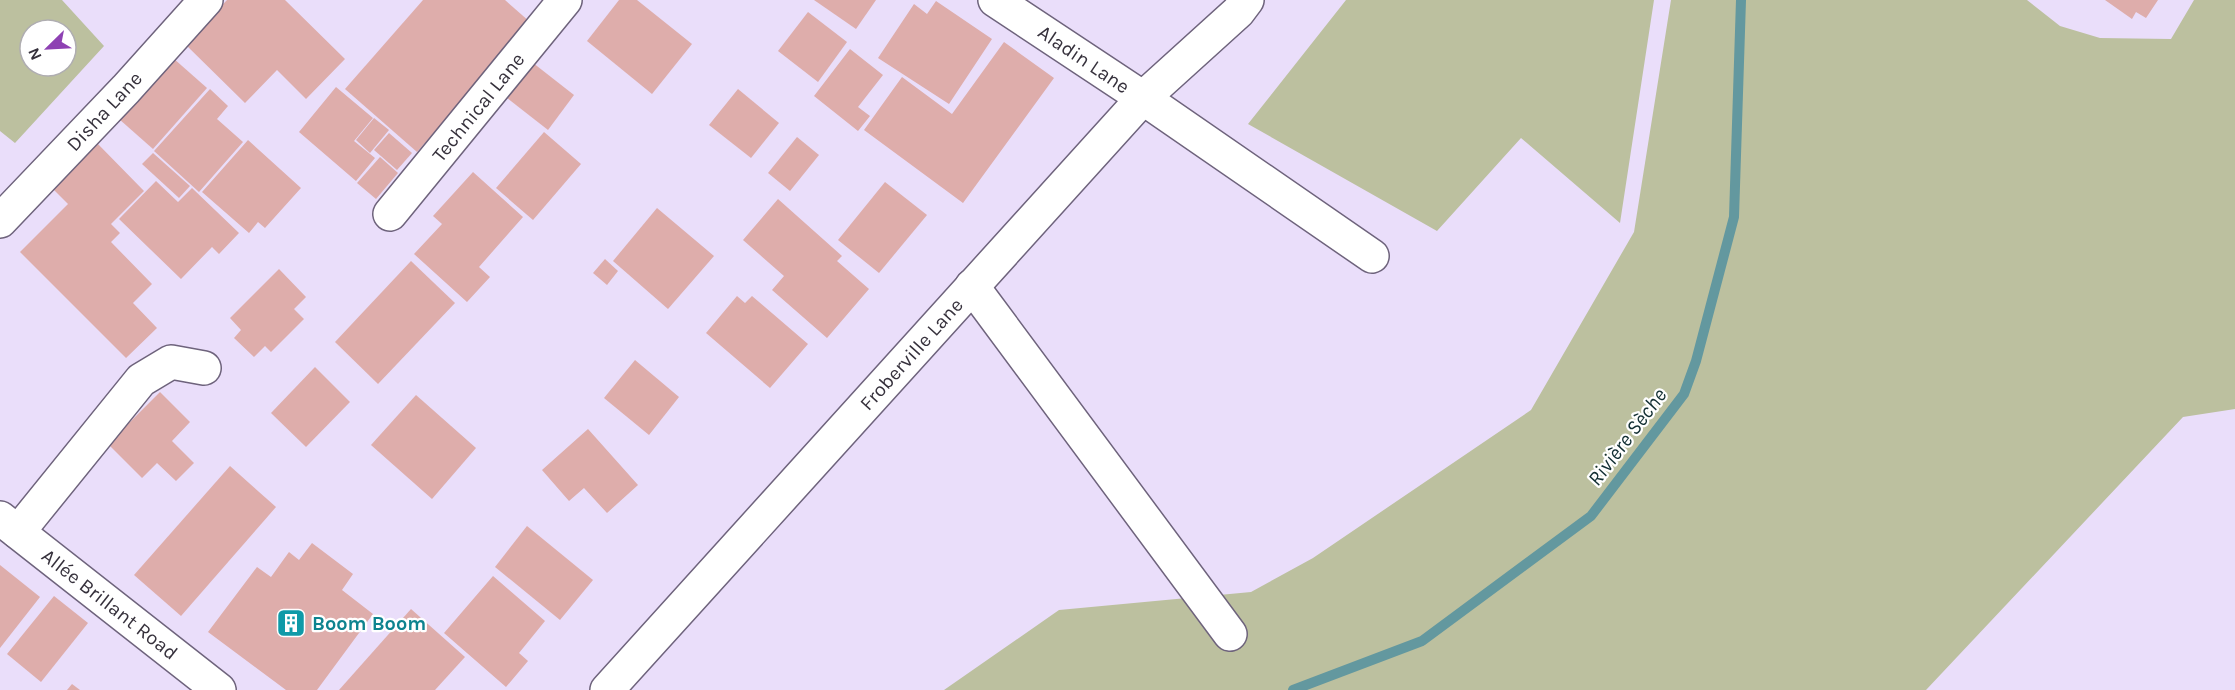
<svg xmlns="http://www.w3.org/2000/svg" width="2235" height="690" font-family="Karla,sans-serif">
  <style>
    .green { fill: #bcc09f; fill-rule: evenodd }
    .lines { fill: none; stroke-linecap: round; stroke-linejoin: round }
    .stream { stroke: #63989f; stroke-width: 10 }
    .building { fill: #deadab }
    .minor-casing { stroke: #6e637c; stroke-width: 36 }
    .major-casing { stroke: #6e637c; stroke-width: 36 }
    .minor { stroke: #fff; stroke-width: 33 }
    .major { stroke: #fff; stroke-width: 33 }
    .labels { text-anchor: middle; stroke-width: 4.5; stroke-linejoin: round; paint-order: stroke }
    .street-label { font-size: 20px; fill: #36313c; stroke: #fff }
    .culture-label { font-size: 20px; font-weight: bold; fill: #0d838f; stroke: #fff; text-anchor: start }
    .water-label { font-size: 21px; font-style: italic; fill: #112e32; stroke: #fff }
  </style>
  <rect width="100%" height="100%" fill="#eadefa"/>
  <!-- green -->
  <g class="green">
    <path d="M 0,0 L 62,0 L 104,46 L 15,143 L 0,131 ZM 30,30 L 66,30 L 66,66 L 30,66 Z"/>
    <polygon points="1346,0 1654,0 1620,223 1521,138 1437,231 1248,124"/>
    <polygon points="1671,0 2027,0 2060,26 2100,38 2171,39 2194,0 2235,0 2235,409 2183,417 1926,690 944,690 1059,610 1251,592 1313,558 1531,410 1634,232"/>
  </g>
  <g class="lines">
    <!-- stream -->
    <polyline class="stream" points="1293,690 1422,641 1591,516 1684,394 1696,361 1734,217 1741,0"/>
  </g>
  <!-- building -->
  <g class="building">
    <polygon points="227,0 285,0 345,59 306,99 277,70 245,103 185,44"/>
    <polygon points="423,0 505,0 530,22 417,152 345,89"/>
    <polygon points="619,0 637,0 692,44 652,94 587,41"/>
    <polygon points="814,0 876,0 856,29"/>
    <polygon points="2105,0 2158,0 2146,18 2136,12 2132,19"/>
    <polygon points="936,1 992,39 949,104 878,58 914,4 927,14"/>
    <polygon points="808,12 847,42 818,82 778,51"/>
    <polygon points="1004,42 1054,78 963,203 864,130 902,77 952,114"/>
    <polygon points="850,49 883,75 858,107 870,116 858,131 814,96"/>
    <polygon points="173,58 207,88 153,149 119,119"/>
    <polygon points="528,59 574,95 548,130 502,94"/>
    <polygon points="336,87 373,118 354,141 375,158 356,181 299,132"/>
    <polygon points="210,89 228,106 217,119 243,142 199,192 154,151"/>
    <polygon points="738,89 779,123 751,158 709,125"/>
    <polygon points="374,118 389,130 370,153 356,140"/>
    <polygon points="544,132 581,164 533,220 496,188"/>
    <polygon points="389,133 412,153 397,170 374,150"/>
    <polygon points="797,137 819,155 790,191 768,173"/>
    <polygon points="248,140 301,188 265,228 258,222 249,233 202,192"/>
    <polygon points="96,142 144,191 111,224 120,233 111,242 152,284 133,303 157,328 126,358 20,252 68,204 51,187"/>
    <polygon points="153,153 190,186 179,198 142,164"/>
    <polygon points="380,157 398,173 376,199 357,183"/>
    <polygon points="473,172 523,217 479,267 490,277 467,302 414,254 442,224 433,216"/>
    <polygon points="156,181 178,202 192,188 239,233 219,254 212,247 181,279 119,219"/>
    <polygon points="885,182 927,215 879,273 838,240"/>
    <polygon points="778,199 842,256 837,261 869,289 827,338 772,290 784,276 743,240"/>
    <polygon points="657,208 714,256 668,309 613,261"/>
    <polygon points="605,259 618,271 607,285 593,273"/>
    <polygon points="411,261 455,303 378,384 335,342"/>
    <polygon points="279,269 306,297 294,309 304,319 271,352 265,346 254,357 234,338 241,330 230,318"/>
    <polygon points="737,296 745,303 752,296 808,344 770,388 706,333"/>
    <polygon points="635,360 679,397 649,435 604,398"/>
    <polygon points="315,367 350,402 306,447 271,413"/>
    <polygon points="160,392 190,422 172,441 194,463 176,481 157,463 142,478 108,444"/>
    <polygon points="416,395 476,448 432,499 371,445"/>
    <polygon points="588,429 638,485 607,513 584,488 569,501 542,470"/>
    <polygon points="230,466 276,507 181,616 134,575"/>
    <polygon points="527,526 593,580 560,620 495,567"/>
    <polygon points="312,543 353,574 342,590 373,614 317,690 286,690 208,632 257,567 271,577 289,552 299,560"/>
    <polygon points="0,565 40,597 0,648"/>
    <polygon points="493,576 545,621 519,653 528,661 506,687 444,633"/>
    <polygon points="54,596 88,623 41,682 7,654"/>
    <polygon points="411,609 465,657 435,690 339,690"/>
    <polygon points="72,684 80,690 67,690"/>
  </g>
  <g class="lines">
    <!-- minor casing -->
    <g class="minor-casing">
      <g id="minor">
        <polyline points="995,0 1143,98 1372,256"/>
        <polyline points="390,214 565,0"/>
        <polyline points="0,221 126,89 206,0"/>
        <polyline points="972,286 1230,634"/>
        <polyline points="18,532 141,380 171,362 204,368"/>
        <polyline points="607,690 1143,98 1238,12 1247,0"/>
      </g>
    </g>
    <!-- major casing -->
    <g class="major-casing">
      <polyline id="major" points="0,518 219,690"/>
    </g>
    <!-- minor -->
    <use href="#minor" class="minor"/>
    <!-- major -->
    <use href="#major" class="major"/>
  </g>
  <!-- icons -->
  <defs>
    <g id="building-square" transform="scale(1.5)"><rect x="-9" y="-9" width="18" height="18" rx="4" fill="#0f9aa8" stroke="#fff"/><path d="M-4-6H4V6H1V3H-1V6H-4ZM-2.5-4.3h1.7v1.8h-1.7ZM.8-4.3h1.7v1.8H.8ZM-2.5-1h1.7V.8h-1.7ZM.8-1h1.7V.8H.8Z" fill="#fff"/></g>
  </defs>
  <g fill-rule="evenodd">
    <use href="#building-square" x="291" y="623"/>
  </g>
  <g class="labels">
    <!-- street labels -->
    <g class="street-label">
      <text transform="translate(1084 59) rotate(34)" y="7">Aladin Lane</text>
      <text transform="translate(478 107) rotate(-51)" y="7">Technical Lane</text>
      <text transform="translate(104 111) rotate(-47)" y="7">Disha Lane</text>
      <text transform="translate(911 354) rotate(-48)" y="7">Froberville Lane</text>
      <text transform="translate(110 604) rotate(38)" y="7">Allée Brillant Road</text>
    </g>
    <!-- culture labels -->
    <g class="culture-label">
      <text x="312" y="630">Boom Boom</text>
    </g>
    <!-- water labels -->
    <g class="water-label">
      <text transform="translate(1627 437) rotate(-53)" y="7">Rivière Sèche</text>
    </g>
  </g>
  <!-- north arrow -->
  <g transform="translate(48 48) rotate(246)"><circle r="28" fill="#ffffff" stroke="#afadb1" stroke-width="1.5"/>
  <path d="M0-4.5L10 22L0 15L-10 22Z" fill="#8e41b3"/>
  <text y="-9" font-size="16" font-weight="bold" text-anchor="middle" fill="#36313c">N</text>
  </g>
</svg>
